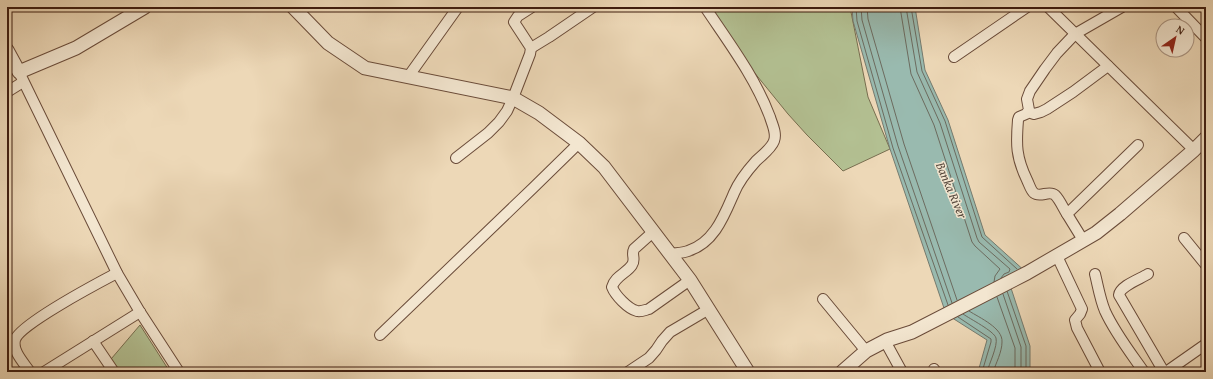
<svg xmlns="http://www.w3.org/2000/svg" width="1213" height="379" font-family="'Gentium Book Plus',serif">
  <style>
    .green { fill: #b3c092; stroke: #786e50 }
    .water { fill: #99baaf; stroke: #757b6f }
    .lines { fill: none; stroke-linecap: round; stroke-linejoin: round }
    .shore { stroke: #6c6b5f; stroke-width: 1 }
    .minor-casing { stroke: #6a4b39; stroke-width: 12 }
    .tertiary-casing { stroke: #6a4b39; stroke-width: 15 }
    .minor { stroke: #f3e6d0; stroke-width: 10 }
    .tertiary { stroke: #f3e6d0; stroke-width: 13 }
    .labels { text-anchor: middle; stroke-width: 3; stroke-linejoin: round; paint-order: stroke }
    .water-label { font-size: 13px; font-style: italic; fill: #594b3f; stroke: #f3e6d0 }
  </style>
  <rect width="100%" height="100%" fill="#edd8b7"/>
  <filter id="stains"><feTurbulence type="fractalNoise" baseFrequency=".005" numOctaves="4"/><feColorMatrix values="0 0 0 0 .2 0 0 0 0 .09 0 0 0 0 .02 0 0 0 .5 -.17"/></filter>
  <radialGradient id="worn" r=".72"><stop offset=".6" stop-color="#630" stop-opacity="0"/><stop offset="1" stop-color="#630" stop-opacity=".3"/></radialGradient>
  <!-- green -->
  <g class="green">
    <polygon points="701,7 850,7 868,97 890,149 843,171 807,135 788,114"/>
    <polygon points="140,325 170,372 100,372"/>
  </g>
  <!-- water -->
  <polygon class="water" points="852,7 915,7 925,70 948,120 985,235 1027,273 1009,282 1030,346 1030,372 978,372 987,340 946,314 890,149 853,21"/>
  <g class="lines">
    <!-- shore -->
    <g class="shore">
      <polyline points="856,7 857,21 893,148 948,305"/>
      <polyline points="861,7 862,20 898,146 952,303"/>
      <polyline points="867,7 868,19 904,144 957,300"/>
      <polyline points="900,7 911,74 934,125 972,242 975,246 1000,269 995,276 994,282"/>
      <polyline points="906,7 917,72 940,123 977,238 979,242 1010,269 1009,272 1004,274 1001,278"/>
      <polyline points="911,7 922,71 945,121 982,237 1017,269"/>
      <polyline points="1007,291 1026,346 1026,372"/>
      <polyline points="1003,294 1021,347 1021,372"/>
      <polyline points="997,297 1015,348 1015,372"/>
      <path d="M 969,311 C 980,318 1003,328 1002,342 C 1002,352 996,363 993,372"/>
      <path d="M 963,314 C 970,319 994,331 996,338 C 998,346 989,364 987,372"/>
      <polyline points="958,317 991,339 991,342 982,372"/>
    </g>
    <!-- minor casing -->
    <g class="minor-casing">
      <g id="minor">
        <polyline points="1048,7 1194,150"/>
        <polyline points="1176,7 1206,38"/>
        <polyline points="531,48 549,37 593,7"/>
        <polyline points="954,57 1027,7"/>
        <polyline points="19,72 117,273 140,312 179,372"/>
        <polyline points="408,77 458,7"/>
        <polyline points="7,92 23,82"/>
        <polyline points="1028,112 1034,114 1041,112 1047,109 1073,92 1108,66"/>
        <polyline points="456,158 488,133 499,122 507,111 513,98 530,54 531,48 514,22 518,16 532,7"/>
        <path d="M 1067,214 C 1063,208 1060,200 1055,195 C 1049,190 1040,198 1034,193 C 1031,191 1029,184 1027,180 C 1016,157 1016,145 1018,120 L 1019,117 L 1026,114 L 1029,110 L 1027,99 L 1030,91 L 1045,69 L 1057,53 L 1075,34 L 1122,7"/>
        <path d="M 653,232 L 634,249 C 631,255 636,259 632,265 C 627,273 615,276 612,287 C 615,295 628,309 637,311 C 641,312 645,310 649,309 L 690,280"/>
        <polyline points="1184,238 1206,265"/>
        <polyline points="1083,240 1067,214 1138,145"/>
        <path d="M 670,254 C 676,253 683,253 688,251 C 714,243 724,216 734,193 C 739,181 747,171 756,161 C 762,155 771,149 774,141 C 777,133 772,124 770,117 C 755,77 729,43 705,7"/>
        <polyline points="1057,256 1082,309 1080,314 1075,320 1077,328 1100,372"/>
        <path d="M 1095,274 C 1098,286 1100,299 1105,311 C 1115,333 1130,352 1144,372"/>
        <path d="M 1148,274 C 1140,279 1120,286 1119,295 L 1164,372"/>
        <polyline points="823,299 866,351"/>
        <polyline points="380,335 533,188 579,143"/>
        <polyline points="93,341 114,372"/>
        <polyline points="885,341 902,372"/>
        <polyline points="934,369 936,372"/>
        <path d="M 30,372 C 24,363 12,351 15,340 C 18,325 100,282 117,273"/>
        <polyline points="44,372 140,312"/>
        <polyline points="628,372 649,358 656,350 662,341 670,332 709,309"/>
        <polyline points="1166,372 1206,344"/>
      </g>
    </g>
    <!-- tertiary casing -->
    <g class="tertiary-casing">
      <g id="tertiary">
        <polyline points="293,7 328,43 365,68 513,98 539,113 579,143 604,167 690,280 748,372"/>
        <polyline points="7,50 19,72 76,48 145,7"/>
        <polyline points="842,372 866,351 887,340 912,332 1027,273 1096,233 1120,214 1194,150 1206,138"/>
      </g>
    </g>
    <!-- minor -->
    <use href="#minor" class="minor"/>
    <!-- tertiary -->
    <use href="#tertiary" class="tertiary"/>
  </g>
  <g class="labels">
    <!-- water labels -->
    <g class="water-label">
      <text transform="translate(952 190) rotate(67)" y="5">Banka River</text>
    </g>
  </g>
  <!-- margin -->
  <rect width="1213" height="379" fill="none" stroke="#edd8b7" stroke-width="24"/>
  <rect x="8" y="8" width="1197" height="363" fill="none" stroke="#3e1c0f" stroke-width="2"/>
  <rect x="12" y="12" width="1189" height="355" fill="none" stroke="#3e1c0f"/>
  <!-- north arrow -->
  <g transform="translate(1175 38) rotate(34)"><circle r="19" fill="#f3e6d0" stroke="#ab9583"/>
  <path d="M0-3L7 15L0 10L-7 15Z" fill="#8f2418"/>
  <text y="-6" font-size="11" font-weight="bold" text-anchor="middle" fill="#3e1c0f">N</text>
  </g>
  <rect width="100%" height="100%" filter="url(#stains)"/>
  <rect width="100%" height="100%" fill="url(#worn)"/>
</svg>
